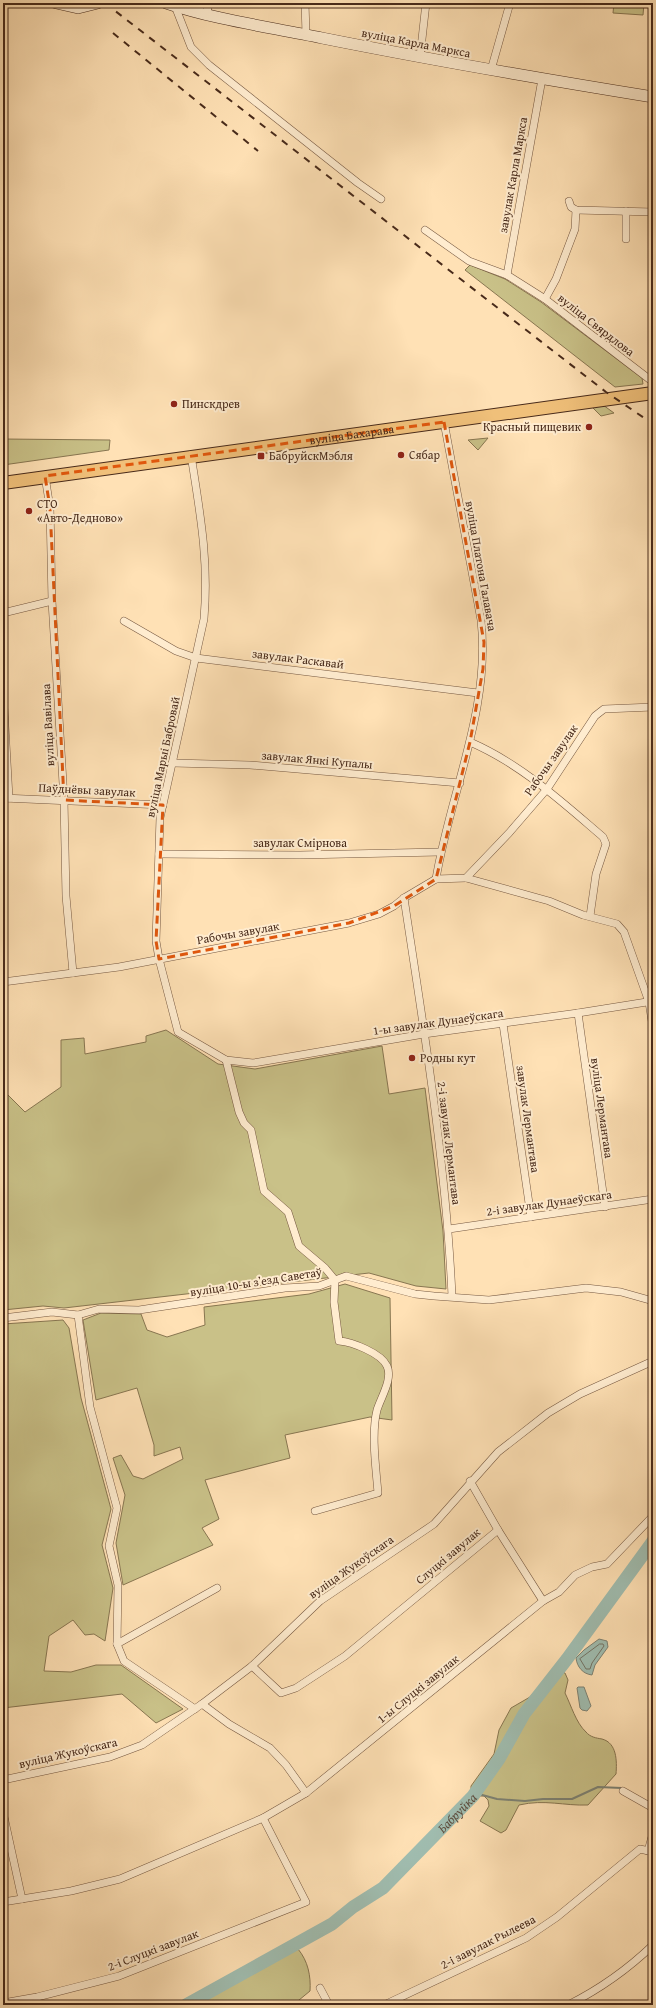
<svg xmlns="http://www.w3.org/2000/svg" width="656" height="2008" font-family="'Gentium Book Plus',serif">
  <style>
    .green { fill: #c9c188; stroke: #887651 }
    .water { fill: #a0bdb0; stroke: #7d8274 }
    .lines { fill: none; stroke-linecap: round; stroke-linejoin: round }
    .shore { stroke: #747465; stroke-width: 1 }
    .stream { stroke: #7d8274; stroke-width: 2 }
    .river { stroke: #a0bdb0; stroke-width: 13 }
    .minor-casing { stroke: #765841; stroke-width: 8 }
    .secondary-casing { stroke: #482a1a; stroke-width: 12 }
    .primary-casing { stroke: #482a1a; stroke-width: 14 }
    .minor { stroke: #ffeccf; stroke-width: 7 }
    .secondary { stroke: #ffeccf; stroke-width: 11 }
    .primary { stroke: #f0c07a; stroke-width: 12 }
    .rail { stroke: #482a1a; stroke-width: 2; stroke-dasharray: 7 7; stroke-linecap: butt }
    .marked { fill: none; stroke: #e0570d; stroke-width: 3; stroke-dasharray: 8 5; stroke-linejoin: round }
    .poi-dot { fill: #8f2418; stroke: #ffeccf; stroke-width: 1.5 }
    .labels { text-anchor: middle; stroke-width: 4; stroke-linejoin: round; paint-order: stroke }
    .street-label { font-size: 12px; fill: #482a1a; stroke: #ffeccf }
    .poi-label { font-size: 12px; fill: #482a1a; stroke: #ffeccf; text-anchor: start }
    .water-label { font-size: 13px; font-style: italic; fill: #5e4f40; stroke: #ffeccf }
  </style>
  <rect width="100%" height="100%" fill="#ffe1b5"/>
  <filter id="stains"><feTurbulence type="fractalNoise" baseFrequency=".005" numOctaves="4"/><feColorMatrix values="0 0 0 0 .2 0 0 0 0 .09 0 0 0 0 .02 0 0 0 .5 -.17"/></filter>
  <radialGradient id="worn" r=".72"><stop offset=".6" stop-color="#630" stop-opacity="0"/><stop offset="1" stop-color="#630" stop-opacity=".3"/></radialGradient>
  <!-- green -->
  <g class="green">
    <polygon points="614,3 644,3 643,15 613,13"/>
    <polygon points="470,265 505,279 541,302 642,378 643,384 615,387 465,270"/>
    <polygon points="603,405 614,413 601,416 592,407"/>
    <polygon points="488,438 478,450 468,440"/>
    <polygon points="3,439 110,440 109,450 3,465"/>
    <polygon points="166,1030 218,1064 255,1069 382,1046 389,1094 425,1088 443,1231 446,1289 416,1286 369,1273 64,1308 43,1306 3,1310 3,1090 25,1112 61,1087 61,1040 84,1038 85,1054 146,1042 146,1036"/>
    <polygon points="345,1284 390,1298 392,1420 370,1417 285,1435 290,1458 205,1480 219,1519 202,1528 213,1545 123,1585 116,1543 125,1495 113,1458 121,1455 133,1476 143,1479 183,1459 180,1447 154,1456 154,1445 137,1388 96,1400 83,1320 101,1313 141,1314 147,1330 167,1337 205,1325 204,1307 309,1294"/>
    <polygon points="63,1320 69,1328 81,1398 111,1509 102,1545 113,1588 105,1641 94,1634 85,1635 73,1620 49,1636 44,1671 71,1672 96,1665 121,1665 183,1709 156,1723 122,1694 3,1708 3,1324"/>
    <path d="M 554,1669 L 565,1673 L 568,1680 L 565,1693 C 571,1705 576,1723 586,1732 C 590,1737 596,1738 602,1739 C 617,1743 617,1761 616,1774 L 588,1805 C 564,1806 545,1799 519,1805 L 506,1830 L 501,1833 L 480,1821 L 489,1806 L 488,1800 L 484,1796 L 473,1796 L 471,1793 L 471,1786 L 494,1754 L 499,1730 L 511,1708 L 530,1697 Z"/>
    <path d="M 298,1949 C 308,1961 311,1976 310,1991 L 293,2005 L 196,2005 Z"/>
  </g>
  <!-- water -->
  <g class="water">
    <path d="M 599,1639 L 607,1641 L 608,1647 L 595,1665 L 592,1675 C 583,1674 577,1667 576,1658 L 584,1650 Z"/>
    <polygon points="578,1687 584,1687 591,1706 587,1711 582,1710 580,1708 577,1688"/>
  </g>
  <g class="lines">
    <!-- shore -->
    <polygon class="shore" points="600,1644 603,1644 604,1646 592,1663 590,1669 586,1669 580,1659"/>
    <!-- stream -->
    <polyline class="stream" points="475,1793 497,1799 525,1801 543,1799 572,1799 598,1787 622,1788"/>
    <!-- river -->
    <path class="river" id="s1" d="M 186,2005 L 332,1924 L 353,1907 L 383,1888 L 473,1796 L 499,1759 L 524,1714 L 567,1659 L 653,1541"/>
    <!-- minor casing -->
    <g class="minor-casing">
      <g id="minor">
        <polyline points="207,3 208,15"/>
        <polyline points="305,3 306,34"/>
        <polyline points="175,6 191,47 209,65 358,183 381,199"/>
        <polyline points="420,57 426,3"/>
        <polyline points="491,70 510,3"/>
        <polyline points="569,201 571,207 576,210 653,212"/>
        <polyline points="425,230 469,261 507,275 545,299 653,382"/>
        <polyline points="626,239 626,211"/>
        <polyline points="507,275 542,79"/>
        <polyline points="545,299 556,279 575,229 576,210"/>
        <path d="M 191,455 C 200,513 209,560 204,619 L 160,818 L 156,941 L 159,959 L 178,1032 L 226,1060 L 253,1063 L 424,1034 L 578,1013 L 653,1001"/>
        <polyline points="45,476 50,508 52,601 64,800 66,896 73,973"/>
        <polyline points="3,613 52,601"/>
        <polyline points="124,621 176,651 196,658 478,693"/>
        <polyline points="3,690 9,798"/>
        <path d="M 470,742 C 521,764 562,802 603,837 L 606,844 L 596,874 L 590,916"/>
        <polyline points="173,763 250,765 460,783"/>
        <polyline points="3,798 163,805"/>
        <polyline points="159,854 300,855 440,852"/>
        <polyline points="466,878 549,901 583,915 617,924 624,932 649,1002 653,1028"/>
        <path d="M 436,879 C 450,793 491,709 481,620 L 444,422"/>
        <path d="M 404,898 C 424,1030 446,1163 452,1296"/>
        <polyline points="3,982 119,967 349,923 379,914 394,906 404,898 436,879 466,878 509,833 547,789 595,716 604,709 653,707"/>
        <polyline points="578,1013 605,1207"/>
        <polyline points="503,1024 531,1217"/>
        <path d="M 226,1060 L 239,1112 L 244,1123 L 251,1130 L 264,1191 L 288,1212 L 299,1246 L 325,1268 L 335,1280 L 334,1302 L 339,1341 C 352,1342 381,1353 387,1366 C 393,1379 381,1397 377,1410 C 371,1434 376,1468 378,1493 L 315,1511"/>
        <polyline points="449,1229 653,1199"/>
        <polyline points="78,1315 90,1407 117,1508 109,1546 118,1585 117,1644 124,1661 195,1709"/>
        <polyline points="3,1318 52,1312 78,1315 99,1309 139,1310 285,1288 319,1286 346,1276 415,1294 434,1296 489,1300 586,1288 621,1292 653,1301"/>
        <polyline points="470,1481 498,1530"/>
        <polyline points="117,1644 217,1588"/>
        <polyline points="252,1666 281,1693 296,1688 345,1656 498,1530 543,1601 559,1592 575,1575 592,1567 607,1564 653,1516"/>
        <polyline points="202,1704 229,1724 270,1748 286,1765 306,1793"/>
        <polyline points="3,1780 110,1757 142,1745 202,1704 252,1666 320,1601 434,1524 498,1452 548,1413 580,1394 653,1361"/>
        <polyline points="623,1791 653,1808"/>
        <polyline points="3,1812 22,1899"/>
        <polyline points="648,1851 653,1833"/>
        <polyline points="3,1902 71,1891 120,1879 263,1818 306,1793 543,1601"/>
        <polyline points="320,1988 329,2005"/>
        <polyline points="3,2003 37,1997 119,1976 306,1902 263,1818"/>
        <polyline points="384,2005 526,1938 557,1917 640,1849 653,1852"/>
        <path d="M 568,2005 C 600,1989 627,1970 653,1945"/>
      </g>
    </g>
    <!-- secondary casing -->
    <g class="secondary-casing">
      <g id="secondary">
        <polyline points="56,3 78,8 98,3"/>
        <path d="M 166,3 C 216,20 270,27 322,38 C 432,60 542,79 653,97"/>
      </g>
    </g>
    <!-- primary casing -->
    <g class="primary-casing">
      <g id="primary">
        <path id="s2" d="M 3,483 L 653,393"/>
      </g>
    </g>
    <!-- minor -->
    <use href="#minor" class="minor"/>
    <!-- secondary -->
    <use href="#secondary" class="secondary"/>
    <!-- primary -->
    <use href="#primary" class="primary"/>
    <!-- rail -->
    <g class="rail">
      <polyline points="105,3 606,392 653,424"/>
      <polyline points="113,33 258,151"/>
    </g>
  </g>
  <!-- marked area -->
  <path class="marked" d="M 444,422 L 484,642 L 483,669 L 470,742 L 436,879 L 394,906 L 349,923 L 159,959 L 156,941 L 163,805 L 64,800 L 50,508 L 45,476 Z"/>
  <!-- markers -->
  <g class="poi-dot">
    <circle cx="174" cy="404" r="4"/>
    <circle cx="589" cy="427" r="4"/>
    <circle cx="401" cy="455" r="4"/>
    <rect x="257" y="452" width="8" height="8" rx="2"/>
    <circle cx="29" cy="511" r="4"/>
    <circle cx="412" cy="1058" r="4"/>
  </g>
  <g class="labels">
    <!-- street labels -->
    <g class="street-label">
      <text transform="translate(416 43) rotate(11)" y="4">вуліца Карла Маркса</text>
      <text transform="translate(513 175) rotate(-80)" y="4">завулак Карла Маркса</text>
      <text transform="translate(596 325) rotate(38)" y="4">вуліца Свярдлова</text>
      <text dy="4" stroke="none"><textPath href="#s2" startOffset="352">вуліца Бахарава</textPath></text>
      <text transform="translate(481 566) rotate(80)" y="4">вуліца Платона Галавача</text>
      <text transform="translate(298 659) rotate(7)" y="4">завулак Раскавай</text>
      <text transform="translate(48 725) rotate(-93)" y="4">вуліца Вавілава</text>
      <text transform="translate(163 757) rotate(-78)" y="4">вуліца Марыі Бабровай</text>
      <text transform="translate(317 760) rotate(5)" y="4">завулак Янкі Купалы</text>
      <text transform="translate(551 760) rotate(-55)" y="4">Рабочы завулак</text>
      <text transform="translate(87 790) rotate(3)" y="4">Паўднёвы завулак</text>
      <text x="300" y="847">завулак Смірнова</text>
      <text transform="translate(238 933) rotate(-10)" y="4">Рабочы завулак</text>
      <text transform="translate(438 1022) rotate(-8)" y="4">1-ы завулак Дунаеўскага</text>
      <text transform="translate(602 1108) rotate(82)" y="4">вуліца Лермантава</text>
      <text transform="translate(528 1119) rotate(82)" y="4">завулак Лермантава</text>
      <text transform="translate(449 1143) rotate(83)" y="4">2-і завулак Лермантава</text>
      <text transform="translate(549 1203) rotate(-8)" y="4">2-і завулак Дунаеўскага</text>
      <text transform="translate(256 1282) rotate(-9)" y="4">вуліца 10-ы зʼезд Саветаў</text>
      <text transform="translate(448 1556) rotate(-40)" y="4">Слуцкі завулак</text>
      <text transform="translate(351 1567) rotate(-35)" y="4">вуліца Жукоўскага</text>
      <text transform="translate(418 1689) rotate(-39)" y="4">1-ы Слуцкі завулак</text>
      <text transform="translate(68 1753) rotate(-13)" y="4">вуліца Жукоўскага</text>
      <text transform="translate(488 1942) rotate(-27)" y="4">2-і завулак Рылеева</text>
      <text transform="translate(153 1950) rotate(-21)" y="4">2-і Слуцкі завулак</text>
    </g>
    <!-- poi labels -->
    <g class="poi-label">
      <text x="182" y="408">Пинскдрев</text>
      <text x="581" y="431" text-anchor="end">Красный пищевик</text>
      <text x="409" y="459">Сябар</text>
      <text x="269" y="460">БабруйскМэбля</text>
      <text x="37" y="508">СТО<tspan x="37" dy="14">«Авто-Дедново»</tspan></text>
      <text x="420" y="1062">Родны кут</text>
    </g>
    <!-- water labels -->
    <g class="water-label">
      <text dy="5" stroke="none"><textPath href="#s1" startOffset="335">Бабруйка</textPath></text>
    </g>
  </g>
  <!-- margin -->
  <rect width="656" height="2008" fill="none" stroke="#ffe1b5" stroke-width="16"/>
  <rect x="4" y="4" width="648" height="2000" fill="none" stroke="#482a1a" stroke-width="2"/>
  <rect x="8" y="8" width="640" height="1992" fill="none" stroke="#482a1a"/>
  <rect width="100%" height="100%" filter="url(#stains)"/>
  <rect width="100%" height="100%" fill="url(#worn)"/>
</svg>
